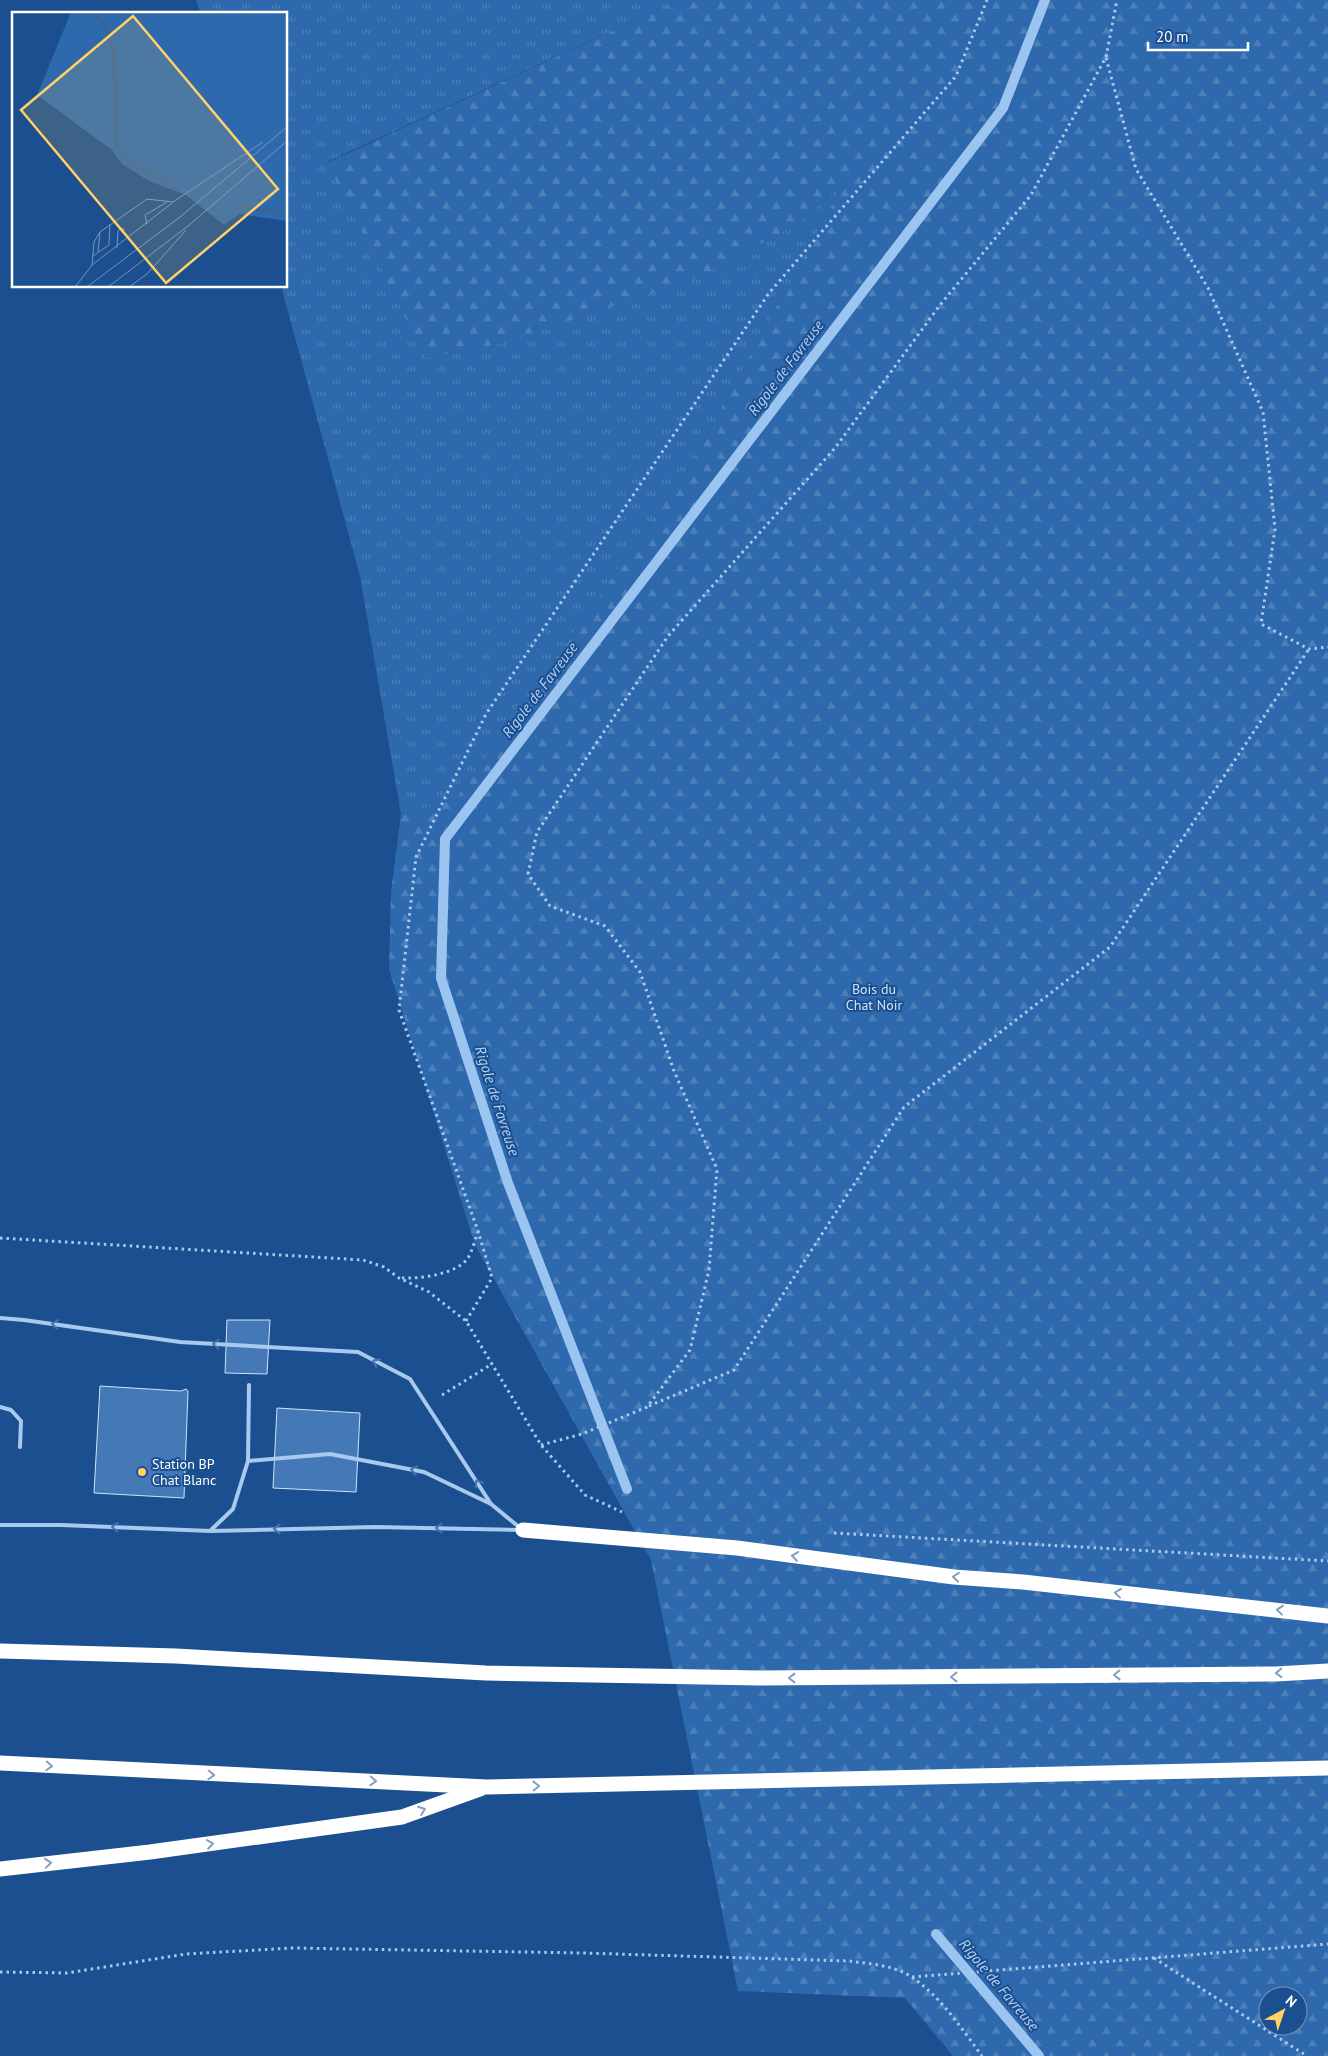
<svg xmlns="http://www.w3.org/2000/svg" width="1328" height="2056" font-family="'PT Sans',sans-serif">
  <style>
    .grass { fill: url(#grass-tufts) }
    .forest { fill: url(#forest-firs); fill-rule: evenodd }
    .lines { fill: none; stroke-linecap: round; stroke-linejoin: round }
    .stream { stroke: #9cc4f0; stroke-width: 10 }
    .building { fill: #4478b7; stroke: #cfe3fa }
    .path { stroke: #a9c9ee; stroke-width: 3; stroke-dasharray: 2.5 4; stroke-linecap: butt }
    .lane { stroke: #a9c9ee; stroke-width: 4 }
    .highway { stroke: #fff; stroke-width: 15 }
    .oneway { stroke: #4674ac }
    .oneway2 { stroke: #829ec1 }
    .poi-dot { fill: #ffd166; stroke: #1b4f8f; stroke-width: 2 }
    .labels { text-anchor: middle; stroke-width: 4; stroke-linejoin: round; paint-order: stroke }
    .park-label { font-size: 14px; fill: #cfe3fa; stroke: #1b4f8f }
    .poi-label { font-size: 14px; fill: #fff; stroke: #1b4f8f; text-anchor: start }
    .water-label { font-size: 15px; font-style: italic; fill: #b5d3f5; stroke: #1b4f8f }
    .inset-river { fill: none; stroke: #3c6290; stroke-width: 2.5 }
    .inset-road { fill: none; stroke: #7695bc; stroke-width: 1 }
    .view { fill: #ffd166; fill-opacity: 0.15; stroke: #ffd166; stroke-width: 2.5 }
    .inset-edge { fill: none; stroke: #fff; stroke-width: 2.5 }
  </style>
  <defs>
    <pattern id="grass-tufts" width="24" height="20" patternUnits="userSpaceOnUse" patternTransform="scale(1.25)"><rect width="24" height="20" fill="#2e69ad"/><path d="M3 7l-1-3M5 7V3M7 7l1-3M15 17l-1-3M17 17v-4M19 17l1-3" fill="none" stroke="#4d80b9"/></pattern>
    <pattern id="forest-firs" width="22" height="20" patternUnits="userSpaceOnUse" patternTransform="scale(1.25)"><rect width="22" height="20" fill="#2e69ad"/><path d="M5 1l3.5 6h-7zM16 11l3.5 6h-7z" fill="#4d80b9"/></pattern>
  </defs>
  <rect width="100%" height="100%" fill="#1b4f8f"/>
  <!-- grass -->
  <polygon class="grass" points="196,0 679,0 327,162 793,226 844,184 689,468 526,701 455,801 401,814 360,576 281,286 286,286 286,14 201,14"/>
  <!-- forest -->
  <path class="forest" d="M 679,0 L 1328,0 L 1328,2056 L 953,2056 L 905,1998 L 738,1991 L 651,1560 L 475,1245 L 389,969 L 391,892 L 401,814 L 455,800 L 526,701 L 689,468 L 843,185 L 793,226 L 700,277 L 503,343 L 426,358 L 327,163 ZM 1268,1996 L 1298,1996 L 1298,2026 L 1268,2026 Z"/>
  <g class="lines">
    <!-- stream -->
    <g class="stream">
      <polyline points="627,1489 508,1183 441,978 445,839 1003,108 1045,0"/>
      <polyline points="936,1934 1039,2056"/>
    </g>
  </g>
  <!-- building -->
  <g class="building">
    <polygon points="227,1320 270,1320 267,1374 225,1373"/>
    <polygon points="100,1386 181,1391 186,1389 188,1391 184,1498 94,1493"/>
    <polygon points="277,1408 360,1413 356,1492 273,1488"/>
  </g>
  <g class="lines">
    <!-- path -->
    <g class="path">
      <polyline points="1106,58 1136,169 1208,288 1263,412 1275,529 1261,624 1309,649 1328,647"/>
      <polyline points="0,1238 363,1260 384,1267 399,1278 429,1292 466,1321 541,1445 585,1495 622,1512"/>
      <path d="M 402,1278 C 420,1279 457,1274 468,1258 C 472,1251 475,1240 478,1232"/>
      <polyline points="466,1321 492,1278 478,1231 399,1010 416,857 486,714 769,293 956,76 987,0"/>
      <polyline points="442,1395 492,1364"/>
      <polyline points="649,1406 734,1370 904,1107 1110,947 1309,649"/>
      <polyline points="541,1445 582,1434 647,1407 690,1350 709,1270 717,1169 674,1071 640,972 605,926 550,906 528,874 537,832 668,636 835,448 940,305 1031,195 1106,57 1117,0"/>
      <polyline points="834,1533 1328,1561"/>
      <polyline points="1154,1958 1307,2056"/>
      <path d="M 0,1972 L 67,1973 L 186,1954 L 293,1948 L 583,1953 L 849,1961 C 870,1964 895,1965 913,1978 C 941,1997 962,2029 982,2056"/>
      <polyline points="912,1977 1328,1944"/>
    </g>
    <!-- lane -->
    <g class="lane">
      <polyline points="0,1318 24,1320 180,1342 358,1352 410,1379 491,1504 519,1527"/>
      <polyline points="0,1407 11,1410 21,1421 20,1447"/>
      <polyline points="248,1461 249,1385"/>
      <polyline points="0,1525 61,1525 211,1531 375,1527 521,1530"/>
      <polyline points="211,1530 233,1509 248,1461 330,1454 424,1472 491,1504"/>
    </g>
    <!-- highway -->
    <g class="highway">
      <polyline points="523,1530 737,1548 954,1577 1023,1582 1328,1616"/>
      <polyline points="0,1651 176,1656 486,1673 759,1678 1276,1674 1328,1671"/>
      <polyline points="0,1763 487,1787 1328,1768"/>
      <polyline points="0,1869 150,1852 402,1817 480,1789"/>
    </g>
  </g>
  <!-- one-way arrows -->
  <defs><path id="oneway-chevron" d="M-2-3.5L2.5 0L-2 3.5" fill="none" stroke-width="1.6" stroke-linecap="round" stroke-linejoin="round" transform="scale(1.25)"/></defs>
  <g class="oneway">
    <use href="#oneway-chevron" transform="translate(55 1324) rotate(-172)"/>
    <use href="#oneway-chevron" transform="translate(216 1344) rotate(-177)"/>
    <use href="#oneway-chevron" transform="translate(376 1362) rotate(-153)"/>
    <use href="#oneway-chevron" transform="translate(414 1470) rotate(-169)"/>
    <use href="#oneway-chevron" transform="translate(478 1483) rotate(-122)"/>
    <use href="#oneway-chevron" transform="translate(115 1527) rotate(-177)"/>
    <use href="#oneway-chevron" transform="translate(439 1528) rotate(-179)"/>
    <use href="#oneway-chevron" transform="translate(277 1529) rotate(179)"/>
  </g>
  <g class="oneway2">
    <use href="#oneway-chevron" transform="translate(795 1556) rotate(-172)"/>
    <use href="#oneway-chevron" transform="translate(956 1577) rotate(-175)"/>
    <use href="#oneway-chevron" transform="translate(1118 1593) rotate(-174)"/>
    <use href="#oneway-chevron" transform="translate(1280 1610) rotate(-174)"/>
    <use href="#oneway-chevron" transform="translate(1279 1673) rotate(178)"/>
    <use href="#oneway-chevron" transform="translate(1117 1675) rotate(179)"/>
    <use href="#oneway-chevron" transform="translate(954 1677) rotate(180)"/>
    <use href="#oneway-chevron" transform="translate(792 1678) rotate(180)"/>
    <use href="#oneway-chevron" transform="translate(49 1766) rotate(3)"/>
    <use href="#oneway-chevron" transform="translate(211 1775) rotate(2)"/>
    <use href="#oneway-chevron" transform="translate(373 1781) rotate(3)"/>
    <use href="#oneway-chevron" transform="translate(536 1786) rotate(-1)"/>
    <use href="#oneway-chevron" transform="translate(422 1810) rotate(-20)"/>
    <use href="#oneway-chevron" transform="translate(210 1844) rotate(-8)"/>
    <use href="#oneway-chevron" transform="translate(48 1863) rotate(-6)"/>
  </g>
  <!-- markers -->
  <circle class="poi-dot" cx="142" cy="1472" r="5"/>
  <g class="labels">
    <!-- park labels -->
    <g class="park-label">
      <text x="874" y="994">Bois du<tspan x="874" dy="16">Chat Noir</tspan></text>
    </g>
    <!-- poi labels -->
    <g class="poi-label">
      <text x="152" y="1469">Station BP<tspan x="152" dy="16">Chat Blanc</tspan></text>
    </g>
    <!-- water labels -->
    <g class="water-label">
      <text transform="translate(786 368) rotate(-53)" y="5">Rigole de Favreuse</text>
      <text transform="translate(540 690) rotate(-53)" y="5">Rigole de Favreuse</text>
      <text transform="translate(497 1101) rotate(72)" y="5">Rigole de Favreuse</text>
      <text transform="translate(999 1985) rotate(50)" y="5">Rigole de Favreuse</text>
    </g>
  </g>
  <!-- overview -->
  <g transform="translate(12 12)">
    <rect width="275" height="275" fill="#1b4f8f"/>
    <path d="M 59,0 L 74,0 L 83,13 L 48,88 L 93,54 L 100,89 L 104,133 L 100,138 L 25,83 Z" fill="#2e69ad"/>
    <path d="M 74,0 L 275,0 L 275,209 L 227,202 L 212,213 L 174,183 L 137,169 L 110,152 L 100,138 L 104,133 L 103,120 L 93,55 L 87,72 L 70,98 L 48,88 L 83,13 Z" fill="#2e69ad"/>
    <path class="inset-river" d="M 79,0 L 93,14 L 101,36 L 106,137 L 115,149 L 167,179M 225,195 L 275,200"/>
    <path class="inset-road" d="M 161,190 L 251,130M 135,212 L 133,203 L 155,190M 105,236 L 106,219 L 109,216 L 113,218M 86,240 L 88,220M 81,244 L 97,233 L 98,212M 80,253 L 82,230 L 88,220 L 135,187 L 161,190M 80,253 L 160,191M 135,262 L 174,218M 63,275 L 80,253M 75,275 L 168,205 L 275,115M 96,275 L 176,214 L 275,129M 117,275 L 135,262"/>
    <path class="view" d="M 121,4 L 266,177 L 154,271 L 9,98 Z"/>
    <rect width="275" height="275" class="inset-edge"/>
  </g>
  <!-- north arrow -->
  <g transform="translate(1283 2011) rotate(40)"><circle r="24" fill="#1b4f8f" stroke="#7695bc"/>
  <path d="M0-4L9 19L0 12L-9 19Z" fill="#ffd166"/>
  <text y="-8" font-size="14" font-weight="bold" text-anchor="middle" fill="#ffffff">N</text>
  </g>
  <!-- scale -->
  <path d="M1148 42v8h100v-8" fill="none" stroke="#ffffff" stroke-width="2.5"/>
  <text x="1156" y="42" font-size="15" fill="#ffffff" stroke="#1b4f8f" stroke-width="4" paint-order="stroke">20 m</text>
</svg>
